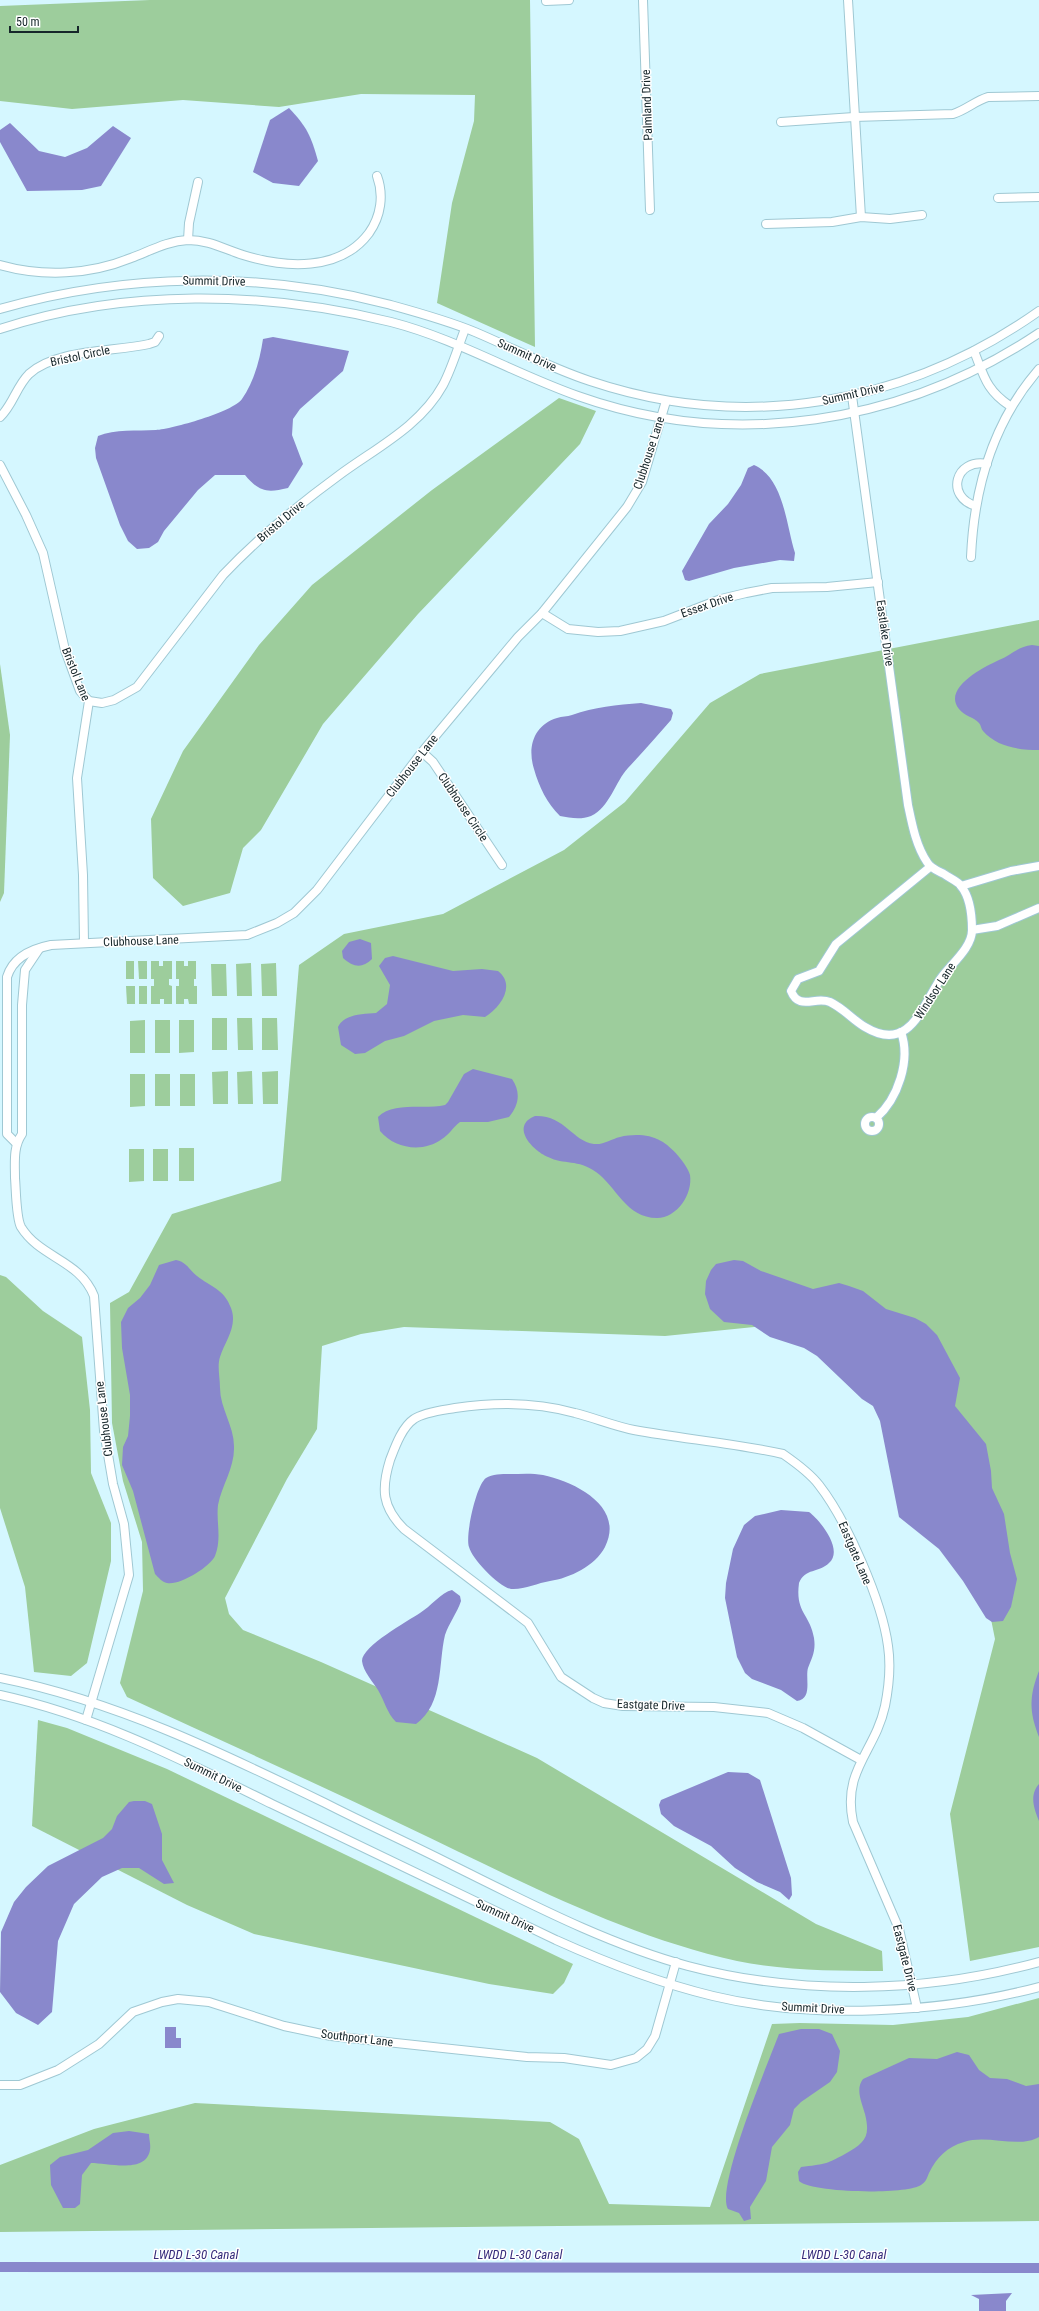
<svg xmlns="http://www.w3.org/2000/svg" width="1039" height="2311" font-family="'Roboto Condensed',sans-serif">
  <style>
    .green { fill: #9dcd9c }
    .water { fill: #8988cc }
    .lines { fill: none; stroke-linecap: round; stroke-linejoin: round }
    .canal { stroke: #8988cc; stroke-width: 10 }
    .street-casing { stroke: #9fc8d3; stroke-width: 10 }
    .street { stroke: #fff; stroke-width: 8 }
    .labels { text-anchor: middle; stroke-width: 3; stroke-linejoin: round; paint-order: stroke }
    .street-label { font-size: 12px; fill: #16262a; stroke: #fff }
    .water-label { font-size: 13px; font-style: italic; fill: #362b7b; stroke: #fff }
  </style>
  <rect width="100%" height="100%" fill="#d5f7ff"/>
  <!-- green -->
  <g class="green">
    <polygon points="150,0 530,0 535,347 437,303 452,203 474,121 475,95 361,94 279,107 183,100 72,109 0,101 0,6"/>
    <polygon points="559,398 596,411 580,444 418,614 323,724 261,830 243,848 230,893 183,906 153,878 151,819 183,751 259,645 312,585 432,490"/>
    <path d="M 1039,620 L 1039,1947 L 970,1961 L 950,1814 L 995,1639 L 954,1435 L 784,1324 L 665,1336 L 404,1327 L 361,1334 L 322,1346 L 317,1429 L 287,1479 L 225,1598 L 229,1614 L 243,1630 L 321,1662 L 537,1758 L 816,1924 L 882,1951 L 883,1971 C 835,1971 785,1971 737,1961 C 620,1935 513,1877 405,1826 C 313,1782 220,1740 127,1697 L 120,1683 L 143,1591 L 142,1542 L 123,1481 L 112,1423 L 110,1303 L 129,1292 L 172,1214 L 281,1181 L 299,965 L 344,934 L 443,914 L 564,850 L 625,802 L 710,703 L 760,674 Z"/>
    <polygon points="0,664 10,735 4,893 0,902"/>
    <rect x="126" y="961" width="8" height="18"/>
    <polygon points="138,961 147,961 147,979 139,979"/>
    <polygon points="151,961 159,961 159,966 163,966 163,961 172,961 172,979 169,979 169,985 172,986 172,1004 164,1004 164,999 160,999 160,1004 151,1004 151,986 154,986 154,979 151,979"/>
    <polygon points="176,961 184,961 184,966 188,966 188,961 196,961 196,979 194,979 194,986 197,986 197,1004 189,1004 188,999 184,999 184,1004 176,1004 176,986 179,986 179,979 176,979"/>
    <polygon points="251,963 252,996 237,996 236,964"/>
    <polygon points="276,963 277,996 262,996 261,964"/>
    <polygon points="211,964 226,964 227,996 212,996"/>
    <polygon points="126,986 135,986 135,1004 127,1004"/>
    <rect x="139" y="986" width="8" height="18"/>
    <rect x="212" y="1018" width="15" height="32"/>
    <polygon points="237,1018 252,1018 253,1050 238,1050"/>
    <polygon points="262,1018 277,1018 278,1050 262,1050"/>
    <polygon points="145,1020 145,1053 130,1053 130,1021"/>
    <rect x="155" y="1020" width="15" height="33"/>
    <polygon points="179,1020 194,1020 194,1052 179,1053"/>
    <polygon points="228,1071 228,1104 213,1104 212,1072"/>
    <polygon points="252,1071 253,1104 238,1104 237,1072"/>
    <polygon points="278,1071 278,1104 263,1104 262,1072"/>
    <polygon points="130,1074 145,1074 145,1106 130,1107"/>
    <rect x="155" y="1074" width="15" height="32"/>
    <rect x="180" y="1074" width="15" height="32"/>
    <rect x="179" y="1148" width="15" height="33"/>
    <polygon points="129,1149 144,1149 144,1181 129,1182"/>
    <rect x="153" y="1149" width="15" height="32"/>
    <polygon points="0,1275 6,1277 43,1311 82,1337 90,1410 91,1473 111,1523 111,1561 87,1663 71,1676 34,1672 25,1587 0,1508"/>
    <polygon points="38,1720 67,1728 167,1769 573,1964 564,1983 553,1994 489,1984 254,1934 187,1905 32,1826"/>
    <polygon points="1039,1998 1039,2221 0,2232 0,2165 94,2129 195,2103 550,2122 579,2139 609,2204 710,2207 772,2024 800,2023 893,2025 968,2017"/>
  </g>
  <!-- water -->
  <g class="water">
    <path d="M 289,108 C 307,127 311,136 318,161 L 299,186 L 273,183 L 253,172 L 270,120 Z"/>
    <polygon points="10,123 39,151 65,157 87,148 113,126 131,138 101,186 82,190 27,191 0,142 0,130"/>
    <path d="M 273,337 L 349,351 L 343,371 L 300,409 L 293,419 L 292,435 L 303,464 L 288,488 C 267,493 259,492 245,475 L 215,475 L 198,490 L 164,531 L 158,542 L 149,548 L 137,549 L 128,541 L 120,525 L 96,458 L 95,448 L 98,436 C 115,429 137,431 156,430 C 172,429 233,412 242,399 C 254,382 260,359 263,339 Z"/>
    <path d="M 754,465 C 784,478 786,525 795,553 L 794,561 L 780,560 L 734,568 L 689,581 L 685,580 L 682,571 L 709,524 L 728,504 L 741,485 L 748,468 Z"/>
    <path d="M 1032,645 L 1039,646 L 1039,750 C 1019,750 997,747 983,731 C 981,729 981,725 979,723 C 974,717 964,716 959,709 C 942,688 984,667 999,660 C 1011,655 1019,646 1032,645 Z"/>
    <path d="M 641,703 L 671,709 L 673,713 L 671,720 C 657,736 643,752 628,768 C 615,782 610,807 591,816 C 581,820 570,818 560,816 C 547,803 539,787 534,769 C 527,747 534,725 557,718 C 562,716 567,717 572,715 C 594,707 617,705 641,703 Z"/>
    <path d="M 360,939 L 371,943 L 372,959 C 362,969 353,967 343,958 L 342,951 L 349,942 Z"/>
    <path d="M 393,956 L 453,971 L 482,969 L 498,971 C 516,985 501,1007 485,1017 L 463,1015 L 434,1021 L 404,1036 L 385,1041 L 365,1053 L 355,1054 L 341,1045 L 338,1027 C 344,1014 363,1014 376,1013 L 387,1004 L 390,985 L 379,966 L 385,958 Z"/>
    <path d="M 473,1069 L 512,1079 C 521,1092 519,1105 509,1117 L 488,1122 L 460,1122 C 453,1127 449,1135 442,1139 C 423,1153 395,1149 380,1131 L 378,1117 C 393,1101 426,1110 445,1105 L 448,1102 L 464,1074 Z"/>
    <path d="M 535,1116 C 565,1115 572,1141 594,1144 C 604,1145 611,1139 620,1137 C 633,1134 649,1134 661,1141 C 671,1146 687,1164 690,1175 C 693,1194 677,1218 657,1218 C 626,1218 616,1186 596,1172 C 578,1159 564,1165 548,1157 C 532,1150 510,1126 535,1116 Z"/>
    <path d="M 176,1260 C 187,1262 189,1270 197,1276 C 211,1287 224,1289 231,1308 C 238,1326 225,1341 220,1357 C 217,1366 220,1378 220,1388 C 220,1408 234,1426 234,1446 C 235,1467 222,1485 218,1505 C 216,1522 222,1538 215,1556 C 210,1567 179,1586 167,1583 C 162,1582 159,1578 155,1574 L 133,1491 L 122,1465 L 123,1447 L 128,1436 L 130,1416 L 130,1395 L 122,1348 L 121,1322 L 128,1308 L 140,1298 L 150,1285 L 159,1265 Z"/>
    <polygon points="734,1260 743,1261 761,1271 813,1289 839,1283 849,1286 863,1291 886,1309 915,1318 926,1324 937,1335 960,1378 955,1406 986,1444 991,1471 992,1488 1004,1514 1010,1553 1017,1579 1011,1607 1003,1621 992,1622 986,1618 963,1581 939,1549 899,1517 880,1421 873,1406 862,1399 817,1356 804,1348 770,1337 752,1325 724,1322 710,1309 705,1294 706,1281 711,1270 716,1264"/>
    <path d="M 509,1474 C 521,1474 532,1473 543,1475 C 576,1482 625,1507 605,1547 C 595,1566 570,1578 550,1581 C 537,1583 524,1590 511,1589 C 499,1587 472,1559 469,1547 C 465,1536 476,1485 486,1478 C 492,1474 502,1474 509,1474 Z"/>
    <path d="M 781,1510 L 809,1512 C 820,1520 844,1550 829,1563 C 819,1573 805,1568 799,1583 C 795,1613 810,1614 814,1638 C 816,1651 812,1658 808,1668 C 805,1678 813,1699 797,1701 L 781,1690 L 752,1679 L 745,1673 L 737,1657 L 725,1598 L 726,1583 L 733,1549 L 744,1525 L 755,1516 Z"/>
    <path d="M 452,1590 L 460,1596 L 461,1601 C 457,1613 449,1623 445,1635 C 438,1664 444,1704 416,1724 L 396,1722 C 387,1713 385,1702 378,1690 C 373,1682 363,1671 362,1661 C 362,1646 408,1621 420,1613 C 430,1607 442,1592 452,1590 Z"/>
    <path d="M 1039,1671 L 1039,1737 C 1029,1712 1029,1696 1039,1671 Z"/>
    <polygon points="728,1772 748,1773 760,1780 791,1878 792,1895 789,1900 780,1892 757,1882 735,1868 711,1846 674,1826 661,1814 659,1805 661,1800"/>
    <path d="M 1039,1784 L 1039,1821 C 1034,1809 1029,1795 1039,1784 Z"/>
    <polygon points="134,1801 145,1801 152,1804 162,1834 162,1860 174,1883 164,1884 139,1868 122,1868 102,1877 74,1904 58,1941 52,2012 38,2025 16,2013 0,1992 1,1932 14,1902 26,1887 48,1866 103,1838 112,1829 117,1816 129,1802"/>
    <polygon points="165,2027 176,2027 176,2038 181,2038 181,2048 165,2048"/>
    <path d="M 801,2029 L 819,2029 L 832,2034 L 840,2051 L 837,2072 L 830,2082 L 801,2102 L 794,2109 L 790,2125 L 772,2147 L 766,2181 L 750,2207 L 751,2219 L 744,2221 L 739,2213 L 728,2209 C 715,2188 769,2061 779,2034 Z"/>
    <path d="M 957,2052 L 969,2055 L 979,2070 L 990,2078 L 1007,2079 L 1026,2086 L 1039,2084 L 1039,2137 C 1019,2149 987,2134 964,2142 C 947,2147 937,2157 929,2173 C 927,2178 926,2182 921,2185 C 906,2195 812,2193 799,2181 L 798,2172 L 801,2167 C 824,2164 825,2165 845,2154 C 864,2143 871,2138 865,2114 C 862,2103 855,2089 863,2079 L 909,2058 L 937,2059 Z"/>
    <path d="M 129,2131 L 149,2134 C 149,2139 151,2145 150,2150 C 146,2174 108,2163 91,2163 L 82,2175 L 80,2204 L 75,2208 L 63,2208 L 51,2185 L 50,2165 L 60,2157 L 88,2150 L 113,2133 Z"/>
    <polygon points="1012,2293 1006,2301 1006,2311 979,2311 979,2299 971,2295"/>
  </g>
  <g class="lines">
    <!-- canal -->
    <polyline class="canal" points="0,2267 1039,2268"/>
    <!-- street casing -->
    <g class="street-casing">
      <g id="street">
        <polyline points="643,0 650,210"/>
        <polyline points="848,0 861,217"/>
        <polyline points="546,1 569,0"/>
        <path d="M 781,122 L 854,117 L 953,114 C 966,110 975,101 988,97 L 1039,96"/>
        <polyline points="998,198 1039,197"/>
        <polyline points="766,224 832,222 861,217 890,219 922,215"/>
        <polyline points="188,240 189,223 198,182"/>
        <path d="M 0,265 C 43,277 89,275 131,258 C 150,251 167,241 188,240 C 209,240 224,249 243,255 C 285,268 340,272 369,233 C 381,216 384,195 377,176"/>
        <path d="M 0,309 C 125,273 261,271 387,304 C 416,312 446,320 475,332 C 513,348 550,368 590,381 C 745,433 906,405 1039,311"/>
        <path d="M 0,329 C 125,288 265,291 391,322 C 457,339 515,374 578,396 C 733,451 903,424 1039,333"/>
        <path d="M 974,351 C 984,376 986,390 1010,406"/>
        <path d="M 852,396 L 908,805 C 912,824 916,846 927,862 C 930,868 938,871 944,874 C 949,878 958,881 961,886 C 970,897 972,917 972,930 C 972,948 951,964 941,978 C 922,1006 910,1054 865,1027 C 853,1020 843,1008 830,1002 C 815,996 799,1011 791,991 L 798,979 L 819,971 L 836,944 L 930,867"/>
        <path d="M 0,417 C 13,405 16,387 29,374 C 56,349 114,352 149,344 L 155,342 L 159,336"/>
        <path d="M 0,465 L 26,515 L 43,553 L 65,650 L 80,691 L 89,701 L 102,703 L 114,700 L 137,687 L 223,575 C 257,539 297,506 338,476 C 374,449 420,427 443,385 C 452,368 458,347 465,329"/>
        <path d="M 976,506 C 945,497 955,458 987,464"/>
        <path d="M 971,557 C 974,488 993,422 1039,369"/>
        <polyline points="542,613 568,629 598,632 620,631 664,621 721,599 746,593 772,588 827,587 878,582"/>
        <polyline points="422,752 433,762 502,865"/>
        <polyline points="961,886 1011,871 1039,866"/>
        <polyline points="972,930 997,926 1039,908"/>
        <polyline points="84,943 83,875 77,778 89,701"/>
        <path d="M 39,949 L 25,970 L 22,1005 L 22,1134 C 13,1147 15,1162 15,1178 C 16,1189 16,1218 21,1227 C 40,1258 80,1260 94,1296 L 104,1431 L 113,1484 L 124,1524 L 129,1575 L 86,1720"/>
        <circle cx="872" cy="1124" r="7"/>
        <path d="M 876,1118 C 898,1099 911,1060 901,1032"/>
        <path d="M 16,1143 L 7,1134 L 7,977 C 13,957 31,949 51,945 L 247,935 L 277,923 L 294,913 L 317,890 L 422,752 L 518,637 L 542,613 L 627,507 L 642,482 L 666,401"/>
        <path d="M 0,1678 C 115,1701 220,1752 325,1803 C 368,1825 411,1844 454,1866 C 529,1903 607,1944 688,1966 C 801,1996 927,1993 1039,1962"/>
        <path d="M 0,1695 C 97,1716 184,1761 272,1804 C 367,1849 462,1895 556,1940 C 607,1963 659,1983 713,1996 C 811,2020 942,2013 1039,1987"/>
        <path d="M 861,1760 L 803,1728 L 768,1713 L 714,1707 L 623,1706 L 604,1703 L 593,1698 L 561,1677 L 528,1623 L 404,1529 C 382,1507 381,1489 390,1460 C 395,1447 402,1427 414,1419 C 424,1412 444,1410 455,1408 C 495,1402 536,1402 575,1413 C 595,1418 614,1426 634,1430 C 683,1439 734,1443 783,1454 C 796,1463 810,1473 819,1485 C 847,1521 882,1601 888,1646 C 891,1666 889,1686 885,1706 C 875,1752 842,1770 853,1822 L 899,1929 L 917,2008"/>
        <polyline points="0,2085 20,2085 58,2070 99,2044 133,2012 162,2002 178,1999 209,2002 284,2026 331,2036 527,2057 564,2058 611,2065 636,2058 647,2049 655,2036 676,1962"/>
      </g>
    </g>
    <!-- street -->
    <use href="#street" class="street"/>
  </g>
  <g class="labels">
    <!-- street labels -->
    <g class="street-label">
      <text transform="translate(647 105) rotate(-92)" y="4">Palmland Drive</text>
      <text transform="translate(214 281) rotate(1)" y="4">Summit Drive</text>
      <text transform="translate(527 355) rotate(24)" y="4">Summit Drive</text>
      <text transform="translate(80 356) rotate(-12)" y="4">Bristol Circle</text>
      <text transform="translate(853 394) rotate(-13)" y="4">Summit Drive</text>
      <text transform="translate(649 453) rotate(-72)" y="4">Clubhouse Lane</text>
      <text transform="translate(281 521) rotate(-40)" y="4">Bristol Drive</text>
      <text transform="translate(707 605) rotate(-19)" y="4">Essex Drive</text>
      <text transform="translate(885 633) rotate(82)" y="4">Eastlake Drive</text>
      <text transform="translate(76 674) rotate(68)" y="4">Bristol Lane</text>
      <text transform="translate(412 766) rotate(-52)" y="4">Clubhouse Lane</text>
      <text transform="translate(463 807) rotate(56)" y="4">Clubhouse Circle</text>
      <text transform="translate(141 941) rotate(-2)" y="4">Clubhouse Lane</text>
      <text transform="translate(935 991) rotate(-57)" y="4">Windsor Lane</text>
      <text transform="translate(104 1419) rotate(-97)" y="4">Clubhouse Lane</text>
      <text transform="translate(855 1553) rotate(67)" y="4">Eastgate Lane</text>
      <text transform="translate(651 1705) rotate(2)" y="4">Eastgate Drive</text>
      <text transform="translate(213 1775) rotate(26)" y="4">Summit Drive</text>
      <text transform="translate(505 1916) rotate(25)" y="4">Summit Drive</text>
      <text transform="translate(905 1958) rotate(76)" y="4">Eastgate Drive</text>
      <text transform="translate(813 2008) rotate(3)" y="4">Summit Drive</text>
      <text transform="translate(357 2038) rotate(7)" y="4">Southport Lane</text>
    </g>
    <!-- water labels -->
    <g class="water-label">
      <text x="196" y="2259">LWDD L-30 Canal</text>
      <text x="520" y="2259">LWDD L-30 Canal</text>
      <text x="844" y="2259">LWDD L-30 Canal</text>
    </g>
  </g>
  <!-- scale -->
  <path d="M10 26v6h68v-6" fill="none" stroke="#16262a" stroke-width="2"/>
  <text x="16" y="26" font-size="12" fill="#16262a" stroke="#ffffff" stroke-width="3" paint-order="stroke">50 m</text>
</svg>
